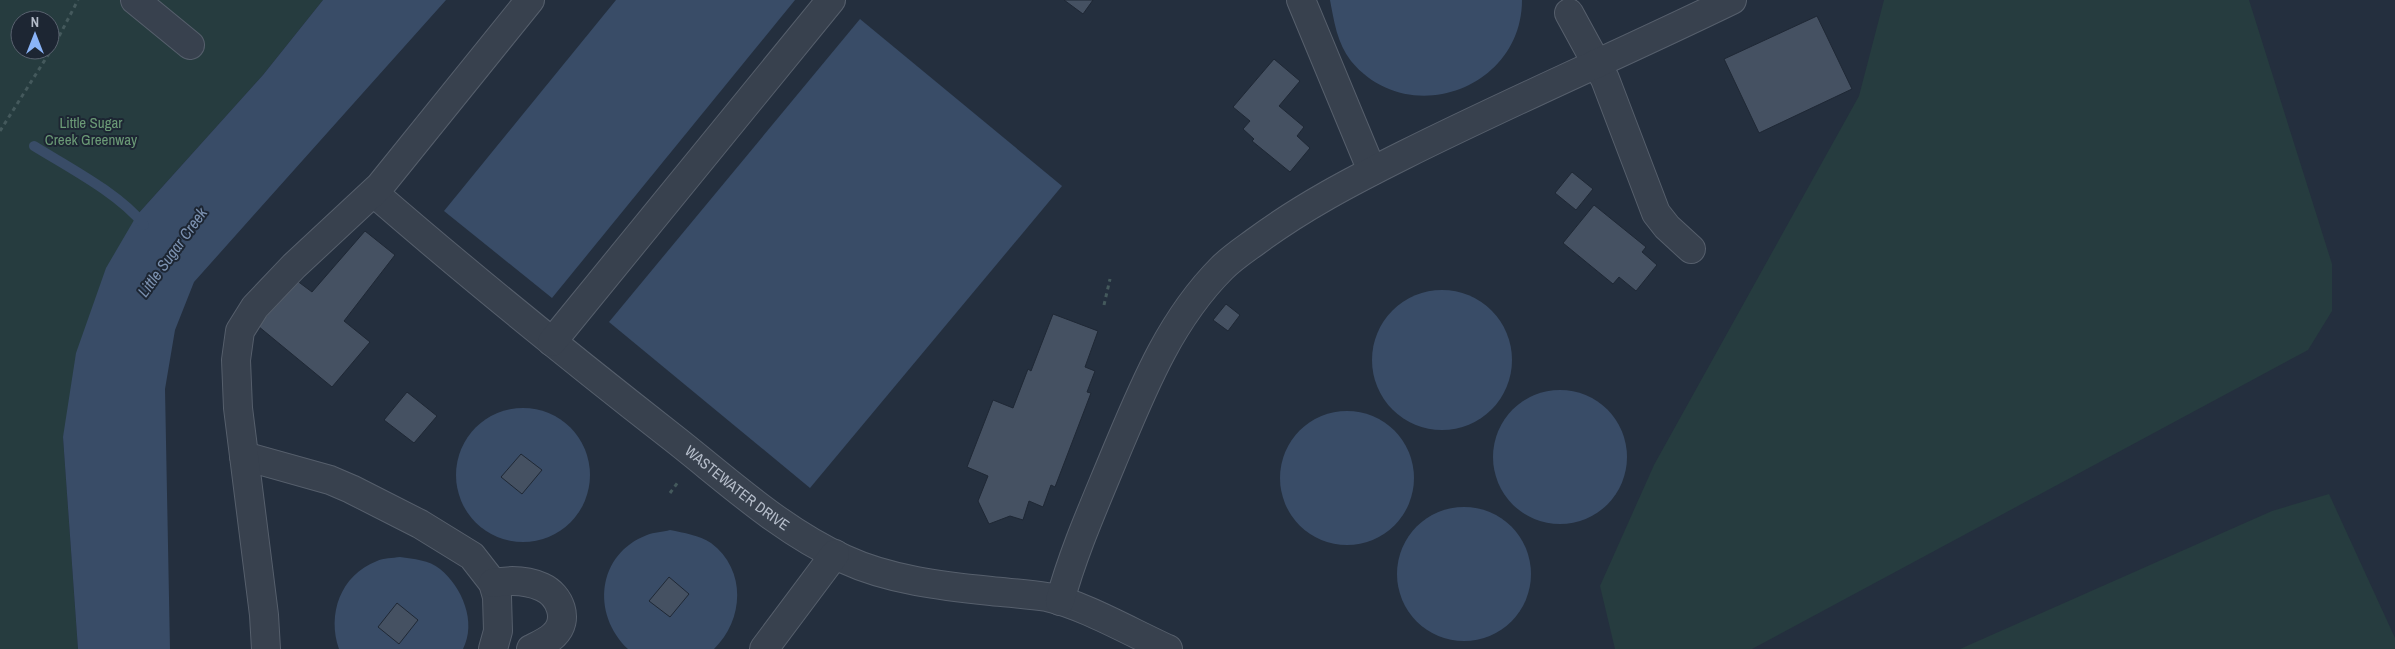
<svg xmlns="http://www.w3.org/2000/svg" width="2395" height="649" font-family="'Archivo Narrow',sans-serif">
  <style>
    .green { fill: #263c3f; fill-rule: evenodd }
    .water { fill: #394c67 }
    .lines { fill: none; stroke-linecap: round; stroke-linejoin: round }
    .stream { stroke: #394c67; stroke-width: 10 }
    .building { fill: #455162; stroke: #1f2835 }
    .minor-casing { stroke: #565f6c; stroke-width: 30 }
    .path { stroke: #44595c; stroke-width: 3; stroke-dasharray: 4 4; stroke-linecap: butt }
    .minor { stroke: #38414e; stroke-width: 28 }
    .labels { text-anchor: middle; stroke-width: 4; stroke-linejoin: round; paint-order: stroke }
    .park-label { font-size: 15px; fill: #6b9a76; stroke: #1d2633 }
    .street-label { font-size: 15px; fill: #b4bcc9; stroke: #1d2633 }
    .water-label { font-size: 16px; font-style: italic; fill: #7c92b1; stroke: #1d2633 }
  </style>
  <rect width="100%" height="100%" fill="#242f3e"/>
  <!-- green -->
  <g class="green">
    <path d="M 0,0 L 323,0 L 263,75 L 137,215 L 63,437 L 78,649 L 0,649 ZM 20,20 L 50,20 L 50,50 L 20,50 Z"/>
    <polygon points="1884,0 2249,0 2332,264 2332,311 2308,350 1752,649 1615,649 1600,586 1654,465 1859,96"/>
    <polygon points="2329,494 2395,638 2395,649 1960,649 2272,511"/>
  </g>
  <!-- water -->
  <g class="water">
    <polygon points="323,0 446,0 194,282 175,330 165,389 170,649 78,649 63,437 76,353 106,268 137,215 263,75"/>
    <polygon points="616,0 795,0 552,298 444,211"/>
    <path d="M 1330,0 L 1522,0 C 1522,89 1408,130 1351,61 C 1337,43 1334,21 1330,0 Z"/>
    <polygon points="860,19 1062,186 810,488 609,322"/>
    <circle cx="1442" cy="360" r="70"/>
    <circle cx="1560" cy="457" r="67"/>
    <circle cx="523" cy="475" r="67"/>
    <circle cx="1347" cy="478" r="67"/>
    <circle cx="1464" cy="574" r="67"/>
    <path d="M 670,530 C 684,533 699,535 711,543 C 747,570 744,620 714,649 L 628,649 C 591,614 597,554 647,535 C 654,532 663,532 670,530 Z"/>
    <path d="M 400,557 C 414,559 429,560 440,569 C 462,587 477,622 463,649 L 339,649 C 327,615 340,575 377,561 C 383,558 393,558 400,557 Z"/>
  </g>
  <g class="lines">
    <!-- stream -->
    <path class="stream" d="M 34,146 C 68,167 120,194 144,225"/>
  </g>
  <!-- building -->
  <g class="building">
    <polygon points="1064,0 1093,0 1083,14"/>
    <polygon points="1817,16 1852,89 1759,133 1724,59"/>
    <polygon points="1274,59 1300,81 1279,106 1304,127 1297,136 1310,148 1290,172 1252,141 1254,139 1243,129 1250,121 1233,107"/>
    <polygon points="1572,172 1593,189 1576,210 1555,193"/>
    <polygon points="1594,205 1646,247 1642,252 1657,265 1636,291 1619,277 1613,284 1563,243"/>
    <polygon points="365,231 395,255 344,321 370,342 332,387 258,326 296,280 312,292"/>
    <polygon points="1226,304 1240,315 1228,331 1213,320"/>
    <polygon points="1053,314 1098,331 1085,367 1095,371 1087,392 1091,393 1055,487 1051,485 1043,507 1029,501 1023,520 1010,516 989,524 978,501 988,476 967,467 993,400 1013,408 1028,369 1031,371"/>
    <polygon points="407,392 437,416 414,443 384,420"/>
    <polygon points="521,454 542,470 522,494 501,477"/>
    <polygon points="669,577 689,594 670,617 649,601"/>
    <polygon points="397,603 418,620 399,644 378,627"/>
  </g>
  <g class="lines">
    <!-- minor casing -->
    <g class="minor-casing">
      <g id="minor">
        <polyline points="135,0 190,45"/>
        <polyline points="1301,0 1372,171"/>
        <polyline points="1569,13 1605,79 1656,213 1667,227 1691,249"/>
        <path id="s1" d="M 374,193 C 471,277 571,358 672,437 C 727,480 780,530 844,559 C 889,580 942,586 991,591 C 1009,593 1028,594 1047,597 C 1084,605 1132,633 1168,649"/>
        <polyline points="552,342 831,0"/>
        <polyline points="244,456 330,480 351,489 420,524 472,556 493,583 497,597 498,631 493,649"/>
        <path d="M 493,583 C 509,580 526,580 542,587 C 560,595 570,620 554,635 C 548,641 539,645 531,649"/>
        <path d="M 1060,601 C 1073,553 1093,508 1112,462 C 1141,393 1168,322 1222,268 C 1232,258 1244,250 1255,242 C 1302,207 1352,181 1404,155 C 1512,101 1623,53 1732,0"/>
        <polyline points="266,649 264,615 238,408 236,360 240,331 255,307 294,266 380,186 530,0"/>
        <polyline points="764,649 835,554"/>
      </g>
    </g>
    <!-- path -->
    <g class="path">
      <polyline points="0,131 55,44 78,0"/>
      <polyline points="1104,305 1110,279"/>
      <polyline points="670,493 678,482"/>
    </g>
    <!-- minor -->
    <use href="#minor" class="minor"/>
  </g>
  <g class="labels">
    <!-- park labels -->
    <g class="park-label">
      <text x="91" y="128">Little Sugar<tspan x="91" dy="17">Creek Greenway</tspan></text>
    </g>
    <!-- street labels -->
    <g class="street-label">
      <text dy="5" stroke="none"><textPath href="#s1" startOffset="468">WASTEWATER DRIVE</textPath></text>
    </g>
    <!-- water labels -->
    <g class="water-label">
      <text transform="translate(172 252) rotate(-54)" y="6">Little Sugar Creek</text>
    </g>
  </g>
  <!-- north arrow -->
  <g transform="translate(35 35)"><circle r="24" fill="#1d2633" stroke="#59626f"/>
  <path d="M0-4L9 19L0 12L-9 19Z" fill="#8ab4f8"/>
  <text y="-8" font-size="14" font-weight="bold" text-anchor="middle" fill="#b4bcc9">N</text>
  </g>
</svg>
